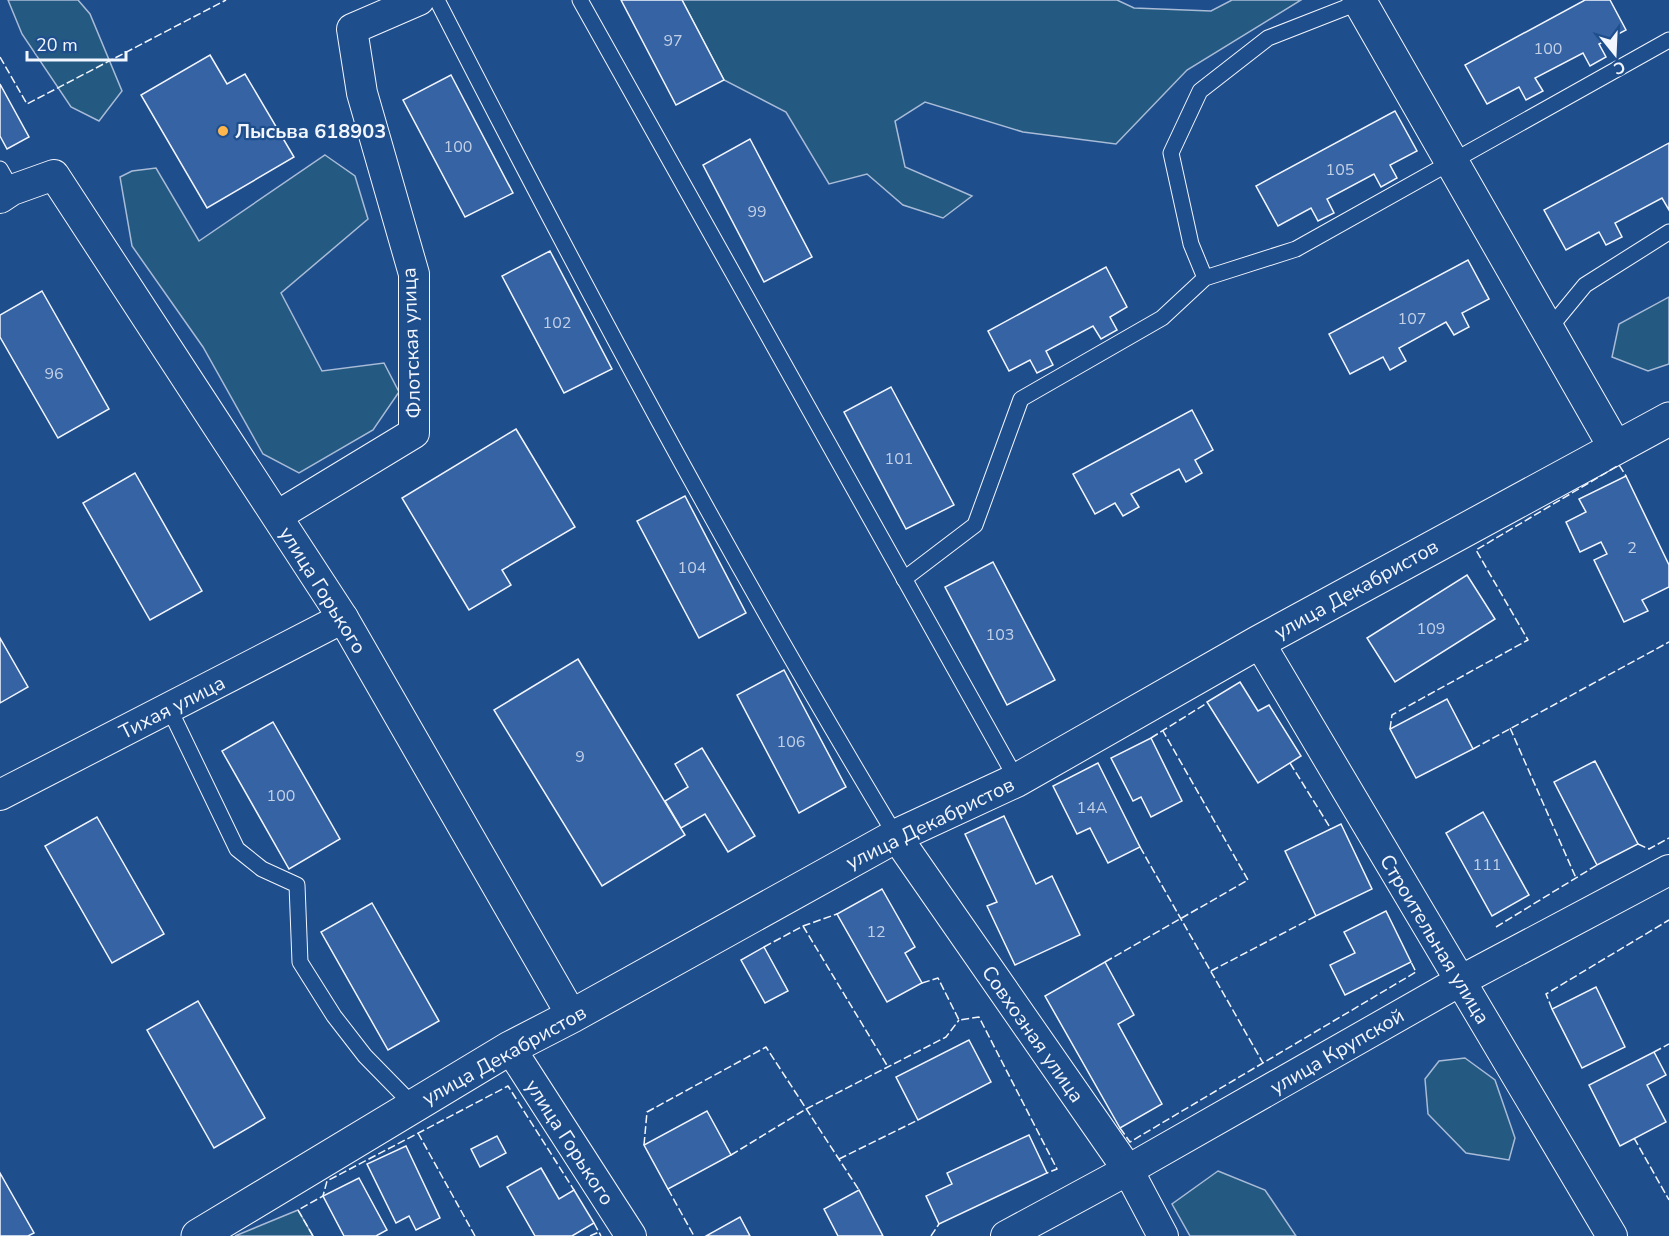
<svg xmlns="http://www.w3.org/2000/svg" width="1669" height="1236" font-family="'Nunito Sans',sans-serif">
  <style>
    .green { fill: #245a82; stroke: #a8bbd7; stroke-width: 1.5 }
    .building { fill: #3563a3; stroke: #f2f6ff; stroke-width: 1.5 }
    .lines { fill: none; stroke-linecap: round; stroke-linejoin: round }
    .lane-casing { stroke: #f2f6ff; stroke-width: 17 }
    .street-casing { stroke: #f2f6ff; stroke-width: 32 }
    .secondary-casing { stroke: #f2f6ff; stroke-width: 35 }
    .lane { stroke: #1f4e8c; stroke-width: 15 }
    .street { stroke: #1f4e8c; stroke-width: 30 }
    .secondary { stroke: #1f4e8c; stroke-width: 33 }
    .fence { stroke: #f2f6ff; stroke-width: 1.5; stroke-dasharray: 8 3; stroke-linecap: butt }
    .poi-dot { fill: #ffb74d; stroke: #1f4e8c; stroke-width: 2 }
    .labels { text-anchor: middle; stroke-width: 4.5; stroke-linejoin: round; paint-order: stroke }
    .number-label { font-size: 16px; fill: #c3d1e8 }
    .poi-label { font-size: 20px; font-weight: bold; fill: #f2f6ff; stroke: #1f4e8c; text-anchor: start }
    .street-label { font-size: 20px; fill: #f2f6ff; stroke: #1f4e8c }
  </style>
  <rect width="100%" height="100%" fill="#1f4e8c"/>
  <!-- green -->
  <g class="green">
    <polygon points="8,0 78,0 90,14 122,91 99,121 71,107 22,34"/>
    <polygon points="682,0 1117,0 1134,8 1211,11 1232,0 1301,0 1187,70 1116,144 1023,132 925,102 895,121 905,167 972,196 943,218 903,205 867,174 829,184 786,112 724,80"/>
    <polygon points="325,155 355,176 368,219 281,293 322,371 384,363 399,392 373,430 299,473 263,454 203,347 132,246 120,177 132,171 156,168 199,241"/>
    <polygon points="1669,297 1669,364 1648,371 1612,357 1619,324"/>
    <polygon points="1465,1058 1495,1080 1515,1138 1509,1160 1466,1153 1428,1114 1425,1079 1439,1061"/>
    <polygon points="1218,1171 1265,1190 1296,1236 1190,1236 1172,1204"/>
    <polygon points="298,1210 313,1236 235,1236"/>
  </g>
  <!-- building -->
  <g class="building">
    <polygon points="621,0 682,0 724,80 676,105"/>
    <polygon points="1585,0 1610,0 1626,30 1599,44 1606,57 1590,66 1583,53 1535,78 1543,91 1526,100 1519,87 1487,104 1465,65"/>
    <polygon points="210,55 227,84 245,74 294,157 207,208 141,95"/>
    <polygon points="451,75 513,193 465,217 403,100"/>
    <polygon points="0,84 29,137 7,149 0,136"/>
    <polygon points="1395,111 1417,151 1390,165 1397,178 1381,187 1374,174 1327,199 1334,213 1318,221 1311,208 1278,226 1256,186"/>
    <polygon points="750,139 812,257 764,282 703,165"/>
    <polygon points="1669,143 1669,210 1662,198 1615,223 1622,237 1606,245 1599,232 1566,250 1544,210"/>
    <polygon points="550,251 612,369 564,393 502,276"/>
    <polygon points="1468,260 1489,299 1462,313 1469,327 1454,335 1446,322 1399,348 1406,361 1390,370 1383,357 1350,374 1329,334"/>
    <polygon points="1106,267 1127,307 1110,317 1117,330 1101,339 1093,326 1046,351 1053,365 1037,373 1030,360 1009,371 988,331"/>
    <polygon points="42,291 109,409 58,438 0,337 0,315"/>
    <polygon points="891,387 954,505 906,529 844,412"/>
    <polygon points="1192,410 1213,450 1195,460 1202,473 1186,482 1179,469 1131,494 1139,507 1123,516 1115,503 1095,514 1073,474"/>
    <polygon points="516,429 575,527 502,570 511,585 469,610 402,498"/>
    <polygon points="135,473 202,591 150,620 83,503"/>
    <polygon points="1626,476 1669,565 1669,587 1642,600 1648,611 1624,622 1594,560 1607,554 1601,542 1580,552 1566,522 1586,512 1579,499"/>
    <polygon points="685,496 746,613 699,638 637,521"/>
    <polygon points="993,562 1055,680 1007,705 945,587"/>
    <polygon points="1467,575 1495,619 1395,682 1367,638"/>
    <polygon points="0,638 28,687 0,703"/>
    <polygon points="578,659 685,835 602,886 494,710"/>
    <polygon points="784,670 846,787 799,813 737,695"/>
    <polygon points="1240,682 1258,711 1269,705 1301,756 1258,783 1207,702"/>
    <polygon points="1447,699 1473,749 1416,778 1390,729"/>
    <polygon points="273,722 340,839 289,869 222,751"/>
    <polygon points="1151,738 1182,801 1151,817 1141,797 1133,801 1111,758"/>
    <polygon points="702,748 755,836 728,852 705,814 681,828 665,801 688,787 675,764"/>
    <polygon points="1595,761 1638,844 1597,865 1554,782"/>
    <polygon points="1098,763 1140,847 1108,863 1090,828 1077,834 1053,786"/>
    <polygon points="1483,812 1529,895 1492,916 1446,833"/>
    <polygon points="1004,816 1036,884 1052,876 1080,935 1015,965 987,906 997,902 965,834"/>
    <polygon points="97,817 164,934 112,963 45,846"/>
    <polygon points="1341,824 1372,889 1316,916 1285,851"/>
    <polygon points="882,889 915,947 905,953 922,983 887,1002 837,914"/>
    <polygon points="372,903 439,1021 388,1050 321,932"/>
    <polygon points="1386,911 1411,962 1345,995 1330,965 1355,953 1344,932"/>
    <polygon points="764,947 788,991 765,1003 741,960"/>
    <polygon points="1105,962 1134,1015 1118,1024 1162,1104 1120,1128 1045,996"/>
    <polygon points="1596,987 1625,1047 1582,1068 1552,1009"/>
    <polygon points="198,1001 265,1118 214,1148 147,1030"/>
    <polygon points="969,1040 991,1082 918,1120 896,1077"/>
    <polygon points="1654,1052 1666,1075 1647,1085 1666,1122 1620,1146 1589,1085"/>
    <polygon points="707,1111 731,1155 668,1189 644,1145"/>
    <polygon points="1029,1135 1047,1173 939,1224 926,1196 952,1184 947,1173"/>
    <polygon points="497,1136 506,1153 480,1167 471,1149"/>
    <polygon points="406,1146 440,1218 416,1230 409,1216 396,1223 367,1164"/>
    <polygon points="541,1168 559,1199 574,1190 594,1223 572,1236 535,1236 507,1187"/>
    <polygon points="0,1173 34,1233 28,1236 0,1236"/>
    <polygon points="359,1178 387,1230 376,1236 344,1236 323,1196"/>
    <polygon points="859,1190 883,1236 838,1236 824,1209"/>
    <polygon points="740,1217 750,1236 706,1236"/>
  </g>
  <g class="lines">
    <!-- lane casing -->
    <g class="lane-casing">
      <g id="lane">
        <path d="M 437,0 C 582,283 732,564 896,836"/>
        <polyline points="580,0 1017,780"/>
        <polyline points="0,169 12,190"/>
        <polyline points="1205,278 1191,244 1171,153 1200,91 1268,38 1360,2"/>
        <polyline points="1548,330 1585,285 1669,232"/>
        <polyline points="904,579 975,525 1021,399 1162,318 1205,278 1296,249 1669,40"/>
        <polyline points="169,708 237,849 262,869 297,885 300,962 334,1016 365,1056 414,1106"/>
      </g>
    </g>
    <!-- street casing -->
    <g class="street-casing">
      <g id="street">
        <polyline points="0,198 12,190 54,175 343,618 572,1016"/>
        <polyline points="277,516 414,433 414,274 362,93 352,29 419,0"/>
        <polyline points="1259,642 1612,1236"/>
        <polyline points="0,795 343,618"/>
        <polyline points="896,836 1128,1170 1163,1236"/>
        <polyline points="510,1048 631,1236"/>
        <polyline points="1006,1236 1128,1170 1460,981 1669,870"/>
      </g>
    </g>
    <!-- secondary casing -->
    <g class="secondary-casing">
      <g id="secondary">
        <polyline points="1359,0 1615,447"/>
        <polyline points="198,1236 510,1048 572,1016 896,836 1017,780 1259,642 1669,419"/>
      </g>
    </g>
    <!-- lane -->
    <use href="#lane" class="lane"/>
    <!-- street -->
    <use href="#street" class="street"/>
    <!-- secondary -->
    <use href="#secondary" class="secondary"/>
    <!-- fence -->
    <g class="fence">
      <polyline points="0,57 27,104 226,0"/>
      <polyline points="1510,728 1576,878"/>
      <polyline points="1390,729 1392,715 1528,640 1476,550 1619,465 1626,476"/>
      <polyline points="1151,738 1207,703"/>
      <polyline points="1473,749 1669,642"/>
      <polyline points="1290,763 1331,829"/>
      <polyline points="1638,844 1649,849 1669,838"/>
      <polyline points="1140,847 1263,1063"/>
      <polyline points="803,926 888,1067"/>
      <polyline points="1496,927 1597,865"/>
      <polyline points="764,947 803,926 837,914"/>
      <polyline points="1105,962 1248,880 1163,731"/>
      <polyline points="1211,971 1316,916"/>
      <polyline points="922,983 938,978 959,1020 979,1017 1057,1169 1047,1173"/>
      <polyline points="1552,1009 1546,994 1669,920"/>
      <polyline points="1654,1052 1669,1044"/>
      <polyline points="1120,1128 1130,1142 1416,972 1411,962"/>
      <polyline points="418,1133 475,1236"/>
      <polyline points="1634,1138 1669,1200"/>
      <polyline points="644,1145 647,1112 766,1047 859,1190"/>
      <polyline points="731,1155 806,1109 946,1037 959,1020"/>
      <polyline points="839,1159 918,1120"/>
      <polyline points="668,1189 694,1236"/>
      <polyline points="594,1223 601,1236"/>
      <polyline points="313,1236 298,1210 323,1196 327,1181 508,1086 574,1190"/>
      <polyline points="590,1236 599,1232"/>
      <polyline points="931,1236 939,1224"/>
    </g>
  </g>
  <!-- markers -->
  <circle class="poi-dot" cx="223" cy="131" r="6"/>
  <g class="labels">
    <!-- number labels -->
    <g class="number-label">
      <text x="673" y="46">97</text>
      <text x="1548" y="54">100</text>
      <text x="458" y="152">100</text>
      <text x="1340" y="175">105</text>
      <text x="757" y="217">99</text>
      <text x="1412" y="324">107</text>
      <text x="557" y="328">102</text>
      <text x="54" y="379">96</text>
      <text x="899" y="464">101</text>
      <text x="1632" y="553">2</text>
      <text x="692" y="573">104</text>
      <text x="1431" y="634">109</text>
      <text x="1000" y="640">103</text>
      <text x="791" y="747">106</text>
      <text x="580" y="762">9</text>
      <text x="281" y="801">100</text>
      <text x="1092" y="813">14А</text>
      <text x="1487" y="870">111</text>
      <text x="876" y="937">12</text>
    </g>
    <!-- poi labels -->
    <g class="poi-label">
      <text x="235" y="138">Лысьва 618903</text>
    </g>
    <!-- street labels -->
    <g class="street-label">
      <text transform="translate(411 343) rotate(-92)" y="7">Флотская улица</text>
      <text transform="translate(1356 589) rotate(-29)" y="7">улица Декабристов</text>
      <text transform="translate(323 590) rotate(58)" y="7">улица Горького</text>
      <text transform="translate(172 707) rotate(-27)" y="7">Тихая улица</text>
      <text transform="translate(930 823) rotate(-26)" y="7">улица Декабристов</text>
      <text transform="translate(1435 939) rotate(59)" y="7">Строительная улица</text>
      <text transform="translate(1033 1034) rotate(55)" y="7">Совхозная улица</text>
      <text transform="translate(1337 1051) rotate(-30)" y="7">улица Крупской</text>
      <text transform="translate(504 1055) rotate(-29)" y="7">улица Декабристов</text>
      <text transform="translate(570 1142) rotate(57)" y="7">улица Горького</text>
    </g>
  </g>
  <!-- north arrow -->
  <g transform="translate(1615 54) rotate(162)" stroke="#1f4e8c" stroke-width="4.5" paint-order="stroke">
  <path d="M0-4.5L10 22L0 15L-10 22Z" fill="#f2f6ff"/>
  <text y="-9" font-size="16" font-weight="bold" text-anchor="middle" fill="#f2f6ff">С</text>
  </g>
  <!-- scale -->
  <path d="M27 51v9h99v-9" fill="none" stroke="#f2f6ff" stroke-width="3"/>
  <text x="36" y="51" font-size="18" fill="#f2f6ff" stroke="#1f4e8c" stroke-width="4.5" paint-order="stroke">20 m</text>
</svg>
